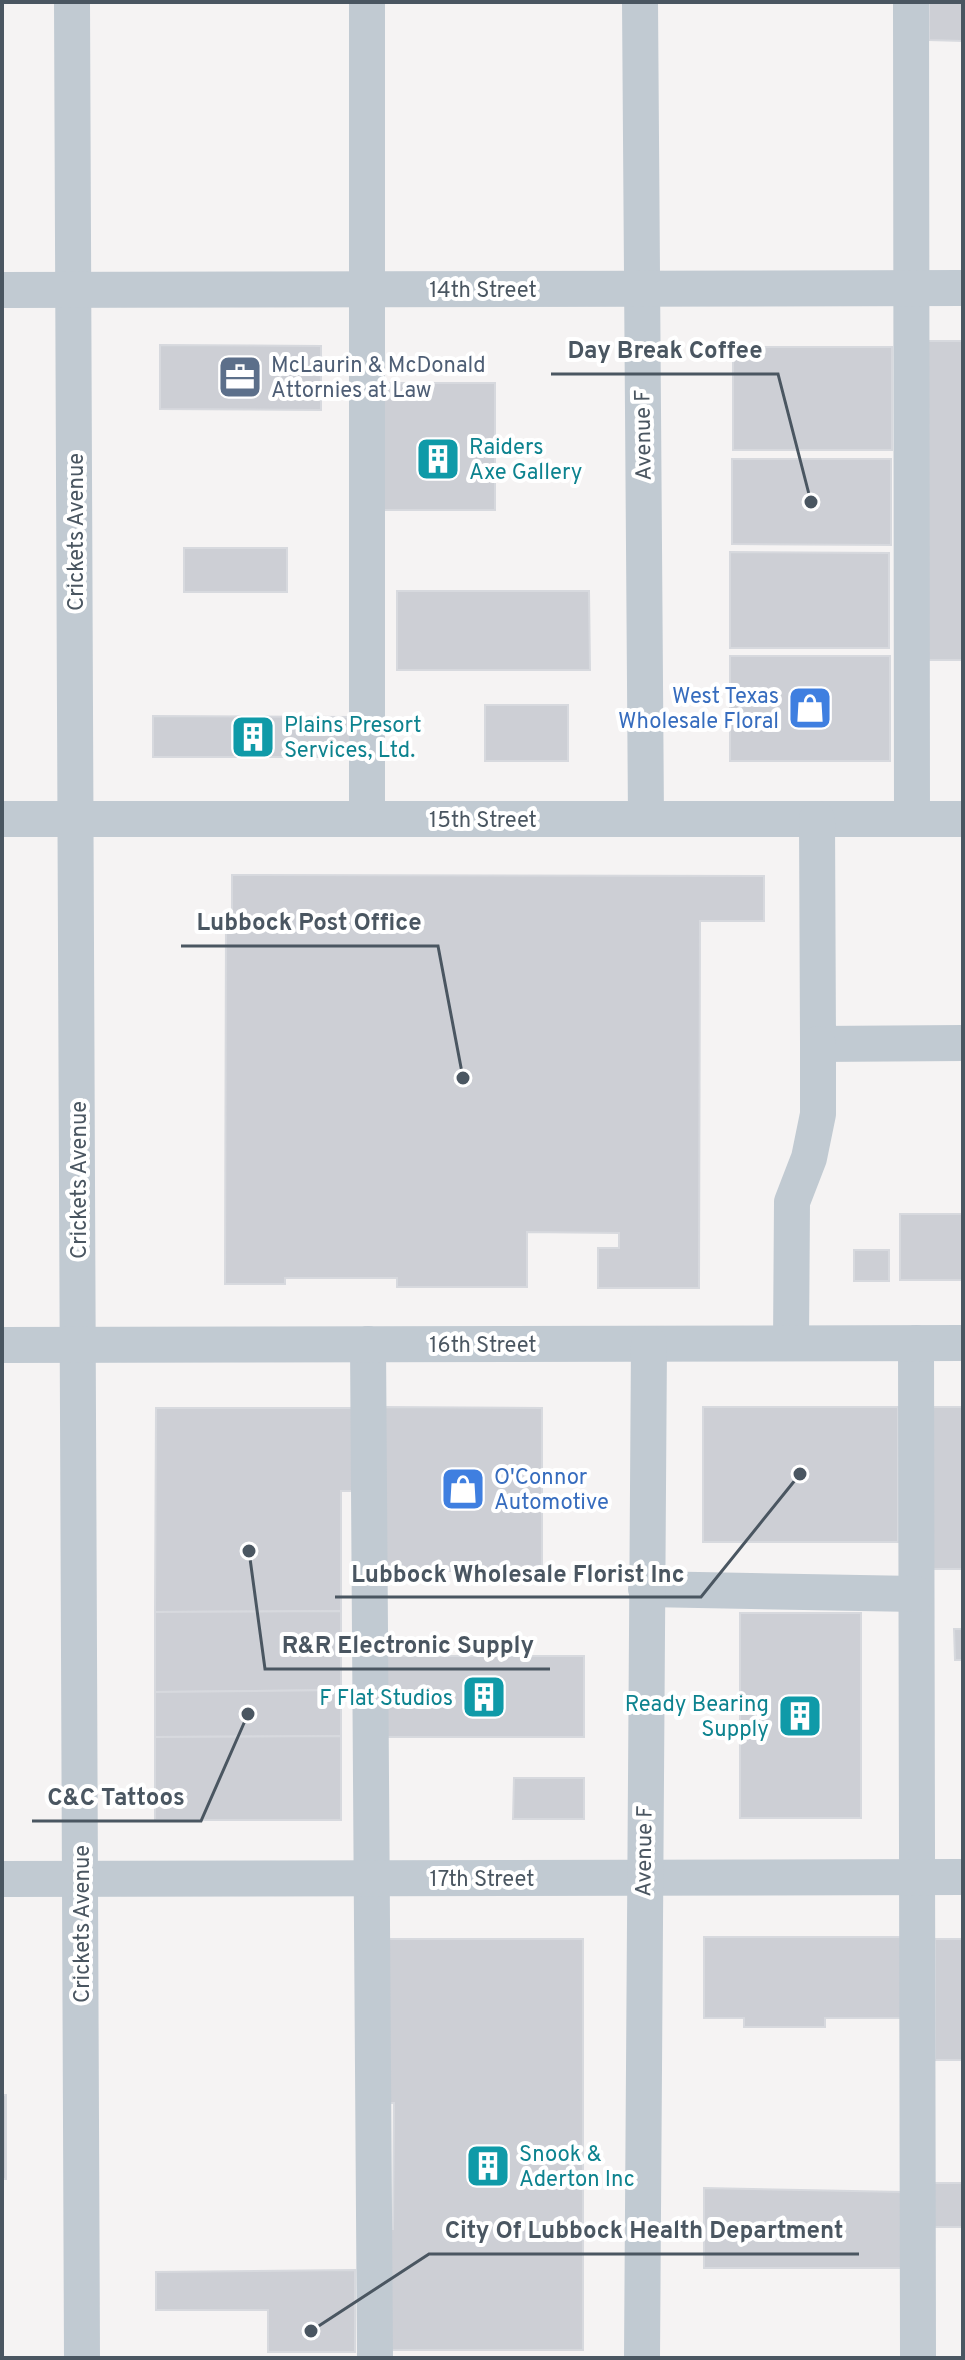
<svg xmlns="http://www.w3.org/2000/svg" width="965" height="2360" font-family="Overpass,sans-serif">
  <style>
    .building { fill: #cdcfd5; stroke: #d7d9de; stroke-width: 2 }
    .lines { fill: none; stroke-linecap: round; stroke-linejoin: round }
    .minor { stroke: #c1cad2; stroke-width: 36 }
    .labels { text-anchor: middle; stroke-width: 8; stroke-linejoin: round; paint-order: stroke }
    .street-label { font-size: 22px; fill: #4a5661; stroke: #fff }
    .service-label { font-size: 22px; fill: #4e5e75; stroke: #fff; text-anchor: start }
    .culture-label { font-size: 22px; fill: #0d838f; stroke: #fff; text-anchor: start }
    .shop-label { font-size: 22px; fill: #366cbe; stroke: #fff; text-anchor: end }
    .leader { fill: none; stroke: #4a5661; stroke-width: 3 }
    .callout-dot { fill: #4a5661; stroke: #fff; stroke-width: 3 }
    .callout-label { font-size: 24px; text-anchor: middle; font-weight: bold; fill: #4a5661; stroke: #fff; stroke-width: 8; stroke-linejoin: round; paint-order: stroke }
  </style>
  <rect width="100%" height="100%" fill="#f5f3f3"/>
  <!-- building -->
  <g class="building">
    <polygon points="929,2 963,2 963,41 929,40"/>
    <rect x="922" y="341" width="41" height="319"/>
    <polygon points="160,345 321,346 321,410 160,409"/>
    <rect x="733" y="347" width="159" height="103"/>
    <rect x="381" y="383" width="114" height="127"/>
    <polygon points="732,459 891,459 891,545 732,544"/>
    <rect x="184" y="548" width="103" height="44"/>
    <polygon points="730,552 889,553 889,648 730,648"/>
    <polygon points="397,591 589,591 590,670 397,670"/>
    <rect x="730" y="656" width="160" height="105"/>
    <rect x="485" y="705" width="83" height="56"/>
    <polygon points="153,716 353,717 353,757 153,757"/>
    <polygon points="232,875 764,876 764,921 700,921 699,1288 598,1288 598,1248 619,1248 619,1233 527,1232 527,1287 397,1287 397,1278 285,1278 285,1284 225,1284 226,924 232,924"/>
    <rect x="900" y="1214" width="63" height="66"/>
    <rect x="854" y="1250" width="35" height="31"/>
    <polygon points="383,1407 542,1408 542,1571 383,1571"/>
    <rect x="703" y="1407" width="195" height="135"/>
    <rect x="931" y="1407" width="32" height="162"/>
    <polygon points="156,1408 353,1408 353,1491 341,1491 341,1611 155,1612"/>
    <polygon points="341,1611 341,1690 155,1692 155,1612"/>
    <rect x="740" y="1613" width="121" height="205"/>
    <polygon points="954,1629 963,1629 963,1660 955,1660"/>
    <rect x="384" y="1656" width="200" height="81"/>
    <polygon points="341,1690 341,1736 155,1737 155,1692"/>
    <polygon points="341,1736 341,1820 155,1820 155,1737"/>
    <polygon points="514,1778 584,1778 584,1819 513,1819"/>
    <polygon points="704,1937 904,1937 904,2018 825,2018 825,2027 744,2027 744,2018 704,2018"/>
    <polygon points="386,1939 583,1939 583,2350 385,2350 386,2229 393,2229 394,2103 386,2103"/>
    <rect x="935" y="1939" width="28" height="121"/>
    <rect x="2" y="2095" width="4" height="84"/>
    <rect x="932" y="2183" width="31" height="44"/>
    <polygon points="704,2188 903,2192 903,2268 704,2268"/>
    <polygon points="355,2270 355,2352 268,2352 268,2310 156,2310 156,2272"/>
  </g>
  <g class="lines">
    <!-- minor -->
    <g class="minor">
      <polyline points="72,2 82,2358"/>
      <polyline points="640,2 646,819"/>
      <polyline points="911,2 912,819"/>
      <polyline points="2,290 963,288"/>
      <polyline points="2,819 963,819"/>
      <polyline points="367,819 367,2"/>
      <polyline points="817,819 818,1044 963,1043"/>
      <polyline points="791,1343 792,1202 809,1158 818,1114 818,1044"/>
      <polyline points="916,1343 918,2358"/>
      <polyline points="368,1344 375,2358"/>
      <polyline points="2,1345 963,1343"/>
      <polyline points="646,1589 916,1594"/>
      <polyline points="2,1879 963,1877"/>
      <polyline points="642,2358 649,1344"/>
    </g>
  </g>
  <!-- icons -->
  <defs>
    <g id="office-square" transform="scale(2.3)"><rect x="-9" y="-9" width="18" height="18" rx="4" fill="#5c6f8a" stroke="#fff"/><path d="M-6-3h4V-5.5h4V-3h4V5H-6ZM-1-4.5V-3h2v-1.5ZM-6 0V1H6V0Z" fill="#fff"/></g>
    <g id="building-square" transform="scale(2.3)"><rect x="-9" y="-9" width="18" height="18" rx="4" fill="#0f9aa8" stroke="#fff"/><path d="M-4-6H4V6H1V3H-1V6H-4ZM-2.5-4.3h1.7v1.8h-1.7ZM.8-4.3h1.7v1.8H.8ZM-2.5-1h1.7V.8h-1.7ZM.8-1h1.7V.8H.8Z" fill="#fff"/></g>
    <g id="shop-square" transform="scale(2.3)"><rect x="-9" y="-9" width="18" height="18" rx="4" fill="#3f7fe0" stroke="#fff"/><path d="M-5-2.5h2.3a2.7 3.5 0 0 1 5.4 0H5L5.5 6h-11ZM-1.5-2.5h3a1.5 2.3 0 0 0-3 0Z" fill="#fff"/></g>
  </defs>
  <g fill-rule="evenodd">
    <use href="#office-square" x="240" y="377"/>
    <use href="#building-square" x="438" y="459"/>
    <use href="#shop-square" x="810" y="708"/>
    <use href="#building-square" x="253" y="737"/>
    <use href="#shop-square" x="463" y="1489"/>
    <use href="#building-square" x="484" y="1697"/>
    <use href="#building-square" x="800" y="1716"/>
    <use href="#building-square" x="488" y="2166"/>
  </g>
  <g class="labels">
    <!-- street labels -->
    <g class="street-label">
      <text x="483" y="297">14th Street</text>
      <text transform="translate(642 435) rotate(-91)" y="8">Avenue F</text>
      <text transform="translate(75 532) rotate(-90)" y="8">Crickets Avenue</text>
      <text x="483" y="827">15th Street</text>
      <text transform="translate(78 1180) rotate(-90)" y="8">Crickets Avenue</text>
      <text x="483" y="1352">16th Street</text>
      <text transform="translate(643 1851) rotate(-89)" y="8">Avenue F</text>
      <text x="482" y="1886">17th Street</text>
      <text transform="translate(81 1924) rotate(-90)" y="8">Crickets Avenue</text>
    </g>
    <!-- service labels -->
    <g class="service-label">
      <text x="271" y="372">McLaurin &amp; McDonald<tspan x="271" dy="25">Attornies at Law</tspan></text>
    </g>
    <!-- culture labels -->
    <g class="culture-label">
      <text x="469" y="454">Raiders<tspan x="469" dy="25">Axe Gallery</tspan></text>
      <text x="284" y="732">Plains Presort<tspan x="284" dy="25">Services, Ltd.</tspan></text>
      <text x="453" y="1705" text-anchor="end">F Flat Studios</text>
      <text x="769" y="1711" text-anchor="end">Ready Bearing<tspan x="769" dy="25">Supply</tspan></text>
      <text x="519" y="2161">Snook &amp;<tspan x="519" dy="25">Aderton Inc</tspan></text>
    </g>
    <!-- shop labels -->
    <g class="shop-label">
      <text x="779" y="703">West Texas<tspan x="779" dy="25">Wholesale Floral</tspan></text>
      <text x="494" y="1484" text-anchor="start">O'Connor<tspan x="494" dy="25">Automotive</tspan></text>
    </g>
  </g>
  <!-- callouts -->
  <path class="leader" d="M811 502L778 374H551M463 1078L438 946H181M800 1474L701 1597H335M249 1551L265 1669H550M248 1714L201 1821H32M311 2331L429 2254H859"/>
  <g class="callout-dot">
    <circle cx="811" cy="502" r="8"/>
    <circle cx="463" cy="1078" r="8"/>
    <circle cx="800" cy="1474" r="8"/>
    <circle cx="249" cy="1551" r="8"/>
    <circle cx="248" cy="1714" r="8"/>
    <circle cx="311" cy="2331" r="8"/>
  </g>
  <g class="callout-label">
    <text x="665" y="358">Day Break Coffee</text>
    <text x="309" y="930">Lubbock Post Office</text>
    <text x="518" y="1582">Lubbock Wholesale Florist Inc</text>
    <text x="408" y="1653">R&amp;R Electronic Supply</text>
    <text x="116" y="1805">C&amp;C Tattoos</text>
    <text x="644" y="2238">City Of Lubbock Health Department</text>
  </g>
  <!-- border -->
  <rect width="965" height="2360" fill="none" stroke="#4a5661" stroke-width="8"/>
</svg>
